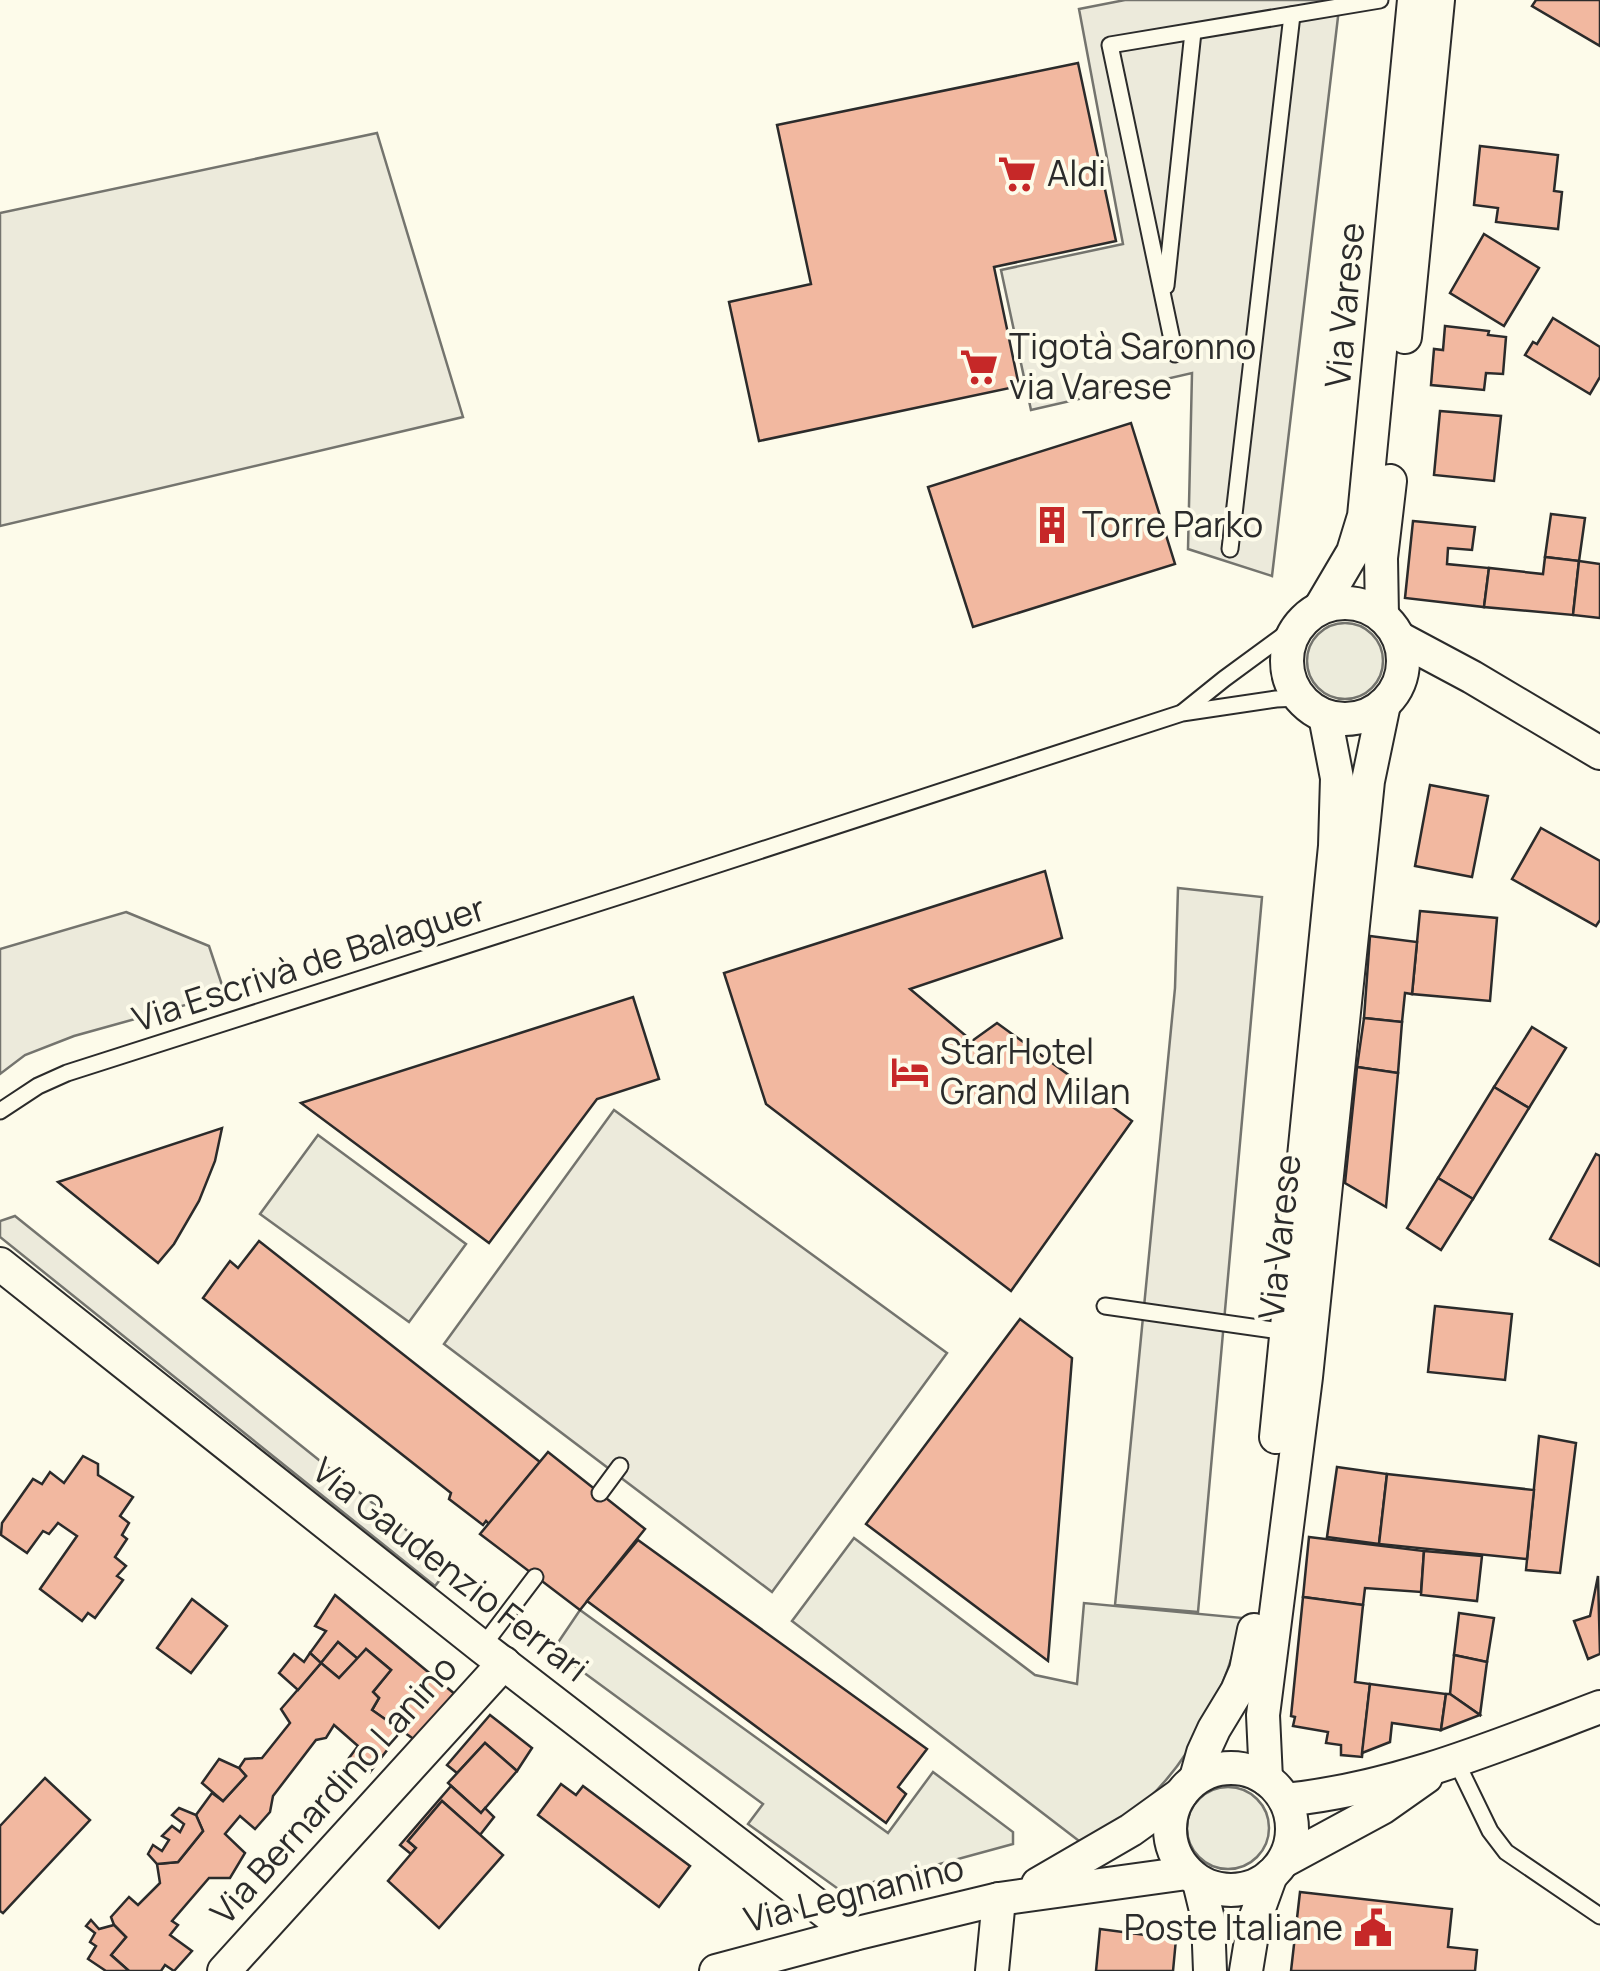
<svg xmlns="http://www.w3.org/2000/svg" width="1600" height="1971" font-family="Manrope,sans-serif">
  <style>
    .green { fill: #ecebdb; stroke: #74746e; stroke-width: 2.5 }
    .parking { fill: #eceadb; stroke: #74746e; stroke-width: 2.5 }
    .building { fill: #f2b8a0; stroke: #2b2b2b; stroke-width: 2.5 }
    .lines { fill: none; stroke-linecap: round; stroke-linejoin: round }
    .service-casing { stroke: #2b2b2b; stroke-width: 19 }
    .minor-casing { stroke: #2b2b2b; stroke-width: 36 }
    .service { stroke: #fdfbea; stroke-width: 15 }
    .minor { stroke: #fdfbea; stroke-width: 32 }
    .labels { text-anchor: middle; stroke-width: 8; stroke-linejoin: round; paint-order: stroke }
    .poi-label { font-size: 35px; fill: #2b2b2b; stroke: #fdfbea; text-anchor: start }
    .street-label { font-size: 35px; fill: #2b2b2b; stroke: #fdfbea }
  </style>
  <rect width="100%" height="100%" fill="#fdfbea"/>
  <!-- green -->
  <g class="green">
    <circle cx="1345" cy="661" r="38"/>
    <polygon points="318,1135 466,1244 409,1322 260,1214"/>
    <path d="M 854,1538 L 1035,1675 L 1077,1684 L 1084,1603 L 1243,1618 C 1227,1684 1197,1753 1147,1800 C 1129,1817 1104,1830 1083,1844 L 792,1621 Z"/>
    <polygon points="580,1610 888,1833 933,1772 1013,1832 1013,1844 841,1891 748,1824 763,1804 553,1650"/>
    <circle cx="1228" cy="1828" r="41"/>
  </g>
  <!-- parking -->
  <g class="parking">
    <polygon points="1125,0 1340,0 1272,576 1188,549 1192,373 1031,410 1001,270 1123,244 1079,9"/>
    <polygon points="377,133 463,417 0,526 0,213"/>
    <polygon points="1178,888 1262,897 1198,1612 1115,1605 1175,988"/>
    <polygon points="126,912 209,946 225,994 74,1036 25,1055 0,1074 0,949"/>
    <polygon points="614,1110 947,1353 772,1592 444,1344"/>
    <polygon points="15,1216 451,1566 435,1586 0,1237 0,1221"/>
  </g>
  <!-- building -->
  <g class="building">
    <polygon points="1536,0 1600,0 1600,46 1532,6"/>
    <polygon points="1078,63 1116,241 994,267 1019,386 759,441 729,302 811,284 777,125"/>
    <polygon points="1480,146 1558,155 1554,191 1562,192 1558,229 1496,222 1498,208 1474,205"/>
    <polygon points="1484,234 1539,268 1504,326 1450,293"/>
    <polygon points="1553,318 1600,347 1600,377 1590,394 1525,355 1533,342 1537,344"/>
    <polygon points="1445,326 1489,331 1488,335 1506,337 1503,374 1486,373 1484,390 1431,385 1434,349 1443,350"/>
    <polygon points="1440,411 1501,416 1494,481 1434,475"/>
    <polygon points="1131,423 1175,564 973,627 928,487"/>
    <polygon points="1551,514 1585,518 1579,561 1545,557"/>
    <polygon points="1413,521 1475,527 1472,550 1448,548 1447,564 1489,568 1484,607 1405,598"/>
    <polygon points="1545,557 1579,561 1573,615 1484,607 1489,568 1543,574"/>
    <polygon points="1579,561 1600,564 1600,618 1573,615"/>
    <polygon points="1430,785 1488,796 1472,877 1415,866"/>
    <polygon points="1541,828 1600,861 1600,920 1596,926 1512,879"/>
    <polygon points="1045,871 1062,938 910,989 972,1041 997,1023 1132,1121 1011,1291 766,1104 724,973"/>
    <polygon points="1420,911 1497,918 1490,1001 1412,994"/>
    <polygon points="1370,936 1417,942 1412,994 1405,993 1402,1022 1364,1018"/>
    <polygon points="633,997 659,1079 597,1099 489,1243 301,1103"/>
    <polygon points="1364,1018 1402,1022 1398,1073 1357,1067"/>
    <polygon points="1532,1027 1566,1048 1529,1108 1494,1087"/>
    <polygon points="1357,1067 1398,1073 1386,1207 1345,1183"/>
    <polygon points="1494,1087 1529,1108 1473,1199 1438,1178"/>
    <polygon points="222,1128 215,1161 199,1201 174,1244 158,1263 58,1182"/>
    <polygon points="1596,1154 1600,1156 1600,1266 1550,1239"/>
    <polygon points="1438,1178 1473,1199 1441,1250 1407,1228"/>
    <polygon points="259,1241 540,1462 489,1524 486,1521 483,1525 449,1499 451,1493 203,1298 230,1261 238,1268"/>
    <polygon points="1435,1306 1512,1314 1505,1380 1428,1372"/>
    <polygon points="1020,1319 1072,1358 1048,1661 866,1524"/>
    <polygon points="1539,1436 1576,1443 1560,1573 1526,1570"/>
    <polygon points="548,1452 645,1529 580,1610 480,1534"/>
    <polygon points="83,1456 98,1464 98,1475 133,1497 120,1516 129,1523 122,1535 127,1539 115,1557 126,1566 117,1576 123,1580 95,1618 88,1613 82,1621 40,1589 77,1536 58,1523 49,1534 43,1531 27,1553 1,1535 2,1523 33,1479 42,1484 50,1472 64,1483"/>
    <polygon points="1337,1467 1387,1474 1379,1544 1327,1537"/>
    <polygon points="1387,1474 1534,1490 1527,1559 1379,1544"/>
    <polygon points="1309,1537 1424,1551 1421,1592 1365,1588 1363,1605 1303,1597"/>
    <polygon points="638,1540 927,1749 898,1787 906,1794 886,1823 587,1601"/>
    <polygon points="1424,1551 1482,1556 1477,1601 1421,1595"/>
    <polygon points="1598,1576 1600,1654 1588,1659 1574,1621 1590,1616"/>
    <polygon points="335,1595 456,1695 418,1742 372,1710 379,1698 373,1692 391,1670 366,1649 358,1659 338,1642 321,1663 310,1653 326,1631 315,1626"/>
    <polygon points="1303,1597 1363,1605 1355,1682 1370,1684 1362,1757 1341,1755 1341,1745 1326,1743 1328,1732 1293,1726 1295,1717 1291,1716"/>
    <polygon points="192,1599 227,1626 191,1673 157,1648"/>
    <polygon points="1459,1613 1494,1618 1487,1662 1454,1655"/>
    <polygon points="338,1642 358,1659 339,1678 321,1663"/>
    <polygon points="366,1649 391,1670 373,1692 379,1698 372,1710 402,1731 370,1772 349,1758 358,1746 334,1725 326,1738 316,1740 273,1796 270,1812 255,1829 240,1816 225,1834 245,1853 230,1878 209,1878 172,1921 178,1925 170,1935 192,1951 174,1971 165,1965 161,1971 129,1971 111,1955 126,1937 114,1925 111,1917 129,1897 138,1905 160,1883 157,1864 178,1862 203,1831 196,1815 212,1793 223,1801 246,1776 239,1768 245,1759 262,1758 290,1723 281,1709 321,1663 339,1678"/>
    <polygon points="310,1653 321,1663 298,1690 279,1673 294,1654 304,1662"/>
    <polygon points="1454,1655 1487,1662 1480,1715 1450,1694"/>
    <polygon points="1370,1684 1446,1694 1441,1730 1392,1723 1390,1742 1362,1753"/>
    <polygon points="1446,1694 1450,1694 1480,1715 1441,1730"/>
    <polygon points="490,1715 532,1748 517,1771 485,1743 457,1773 447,1765"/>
    <polygon points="485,1743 517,1771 481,1813 448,1783"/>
    <polygon points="219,1759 239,1768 246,1776 223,1801 202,1783"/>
    <polygon points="45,1778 90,1820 3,1913 0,1911 0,1826"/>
    <polygon points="561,1784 576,1795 583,1786 690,1866 659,1907 538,1815"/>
    <polygon points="451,1786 481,1813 485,1808 494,1817 480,1835 442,1801 408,1841 416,1848 411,1854 400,1845"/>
    <polygon points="442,1801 503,1855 439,1928 388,1881 416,1848 408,1841"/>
    <polygon points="179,1808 196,1815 203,1831 178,1862 157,1864 148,1854 153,1845 162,1851 169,1840 162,1836 172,1826 180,1832 184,1824 172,1815"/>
    <polygon points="1300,1892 1452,1909 1448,1947 1477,1950 1475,1971 1291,1971"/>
    <polygon points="91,1920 99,1929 114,1925 126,1937 111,1955 129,1971 106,1971 88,1959 96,1946 90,1942 95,1933 86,1926"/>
    <polygon points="1100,1929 1176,1939 1173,1971 1096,1971"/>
  </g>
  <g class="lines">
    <!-- service casing -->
    <g class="service-casing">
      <g id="service">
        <polyline points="1166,286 1193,32"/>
        <polyline points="1175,354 1110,45 1380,0"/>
        <polyline points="1230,549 1292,15"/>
        <polyline points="1183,712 1224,679 1299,624"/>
        <polyline points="0,1111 38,1086 67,1073 642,889 1182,713 1276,699 1300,698"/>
        <polyline points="1105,1306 1287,1332"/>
        <polyline points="600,1493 620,1466"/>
        <polyline points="482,1647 535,1577"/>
        <polyline points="1456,1761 1490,1831 1506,1852 1600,1916"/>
      </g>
    </g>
    <!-- minor casing -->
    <g class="minor-casing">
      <g id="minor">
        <polyline points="1405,337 1438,0"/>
        <circle cx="1345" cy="661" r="58"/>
        <polyline points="1320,608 1353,552 1364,516 1414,0"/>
        <polyline points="1382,616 1381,558 1390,481"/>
        <polyline points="1399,638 1472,677 1600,753"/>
        <polyline points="0,1264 482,1647 854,1934"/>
        <polyline points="1276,1437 1335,846 1337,778 1325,716"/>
        <circle cx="1231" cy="1829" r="61"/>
        <polyline points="1196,1778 1203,1753 1214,1729 1237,1691 1246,1670 1254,1630"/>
        <polyline points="1266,1779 1263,1715 1306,1377 1368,781 1384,704"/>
        <path d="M 1285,1800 C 1395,1789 1497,1746 1600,1707"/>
        <polyline points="1284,1861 1382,1808 1426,1777"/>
        <polyline points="1199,1882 1208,1919 1210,1971"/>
        <polyline points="1038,1884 1131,1830 1181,1794"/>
        <polyline points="224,1971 504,1663"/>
        <polyline points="716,1971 854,1934 999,1899 1187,1873"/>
        <polyline points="992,1971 999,1899"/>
        <polyline points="1246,1971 1254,1922 1271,1875"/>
      </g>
    </g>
    <!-- service -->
    <use href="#service" class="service"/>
    <!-- minor -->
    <use href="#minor" class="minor"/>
  </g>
  <!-- icons -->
  <defs>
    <g id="supermarket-bare" transform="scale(3)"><path d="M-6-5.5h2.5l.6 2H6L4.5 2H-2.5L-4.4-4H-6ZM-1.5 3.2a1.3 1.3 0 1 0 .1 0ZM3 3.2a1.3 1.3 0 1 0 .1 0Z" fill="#c62828" stroke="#fdfbea" stroke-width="2.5" paint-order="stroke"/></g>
    <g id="building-bare" transform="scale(3)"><path d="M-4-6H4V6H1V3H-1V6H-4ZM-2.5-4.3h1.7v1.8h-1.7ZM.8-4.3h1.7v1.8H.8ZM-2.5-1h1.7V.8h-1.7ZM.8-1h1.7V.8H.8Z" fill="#c62828" stroke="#fdfbea" stroke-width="2.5" paint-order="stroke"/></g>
    <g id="hotel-bare" transform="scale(3)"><path d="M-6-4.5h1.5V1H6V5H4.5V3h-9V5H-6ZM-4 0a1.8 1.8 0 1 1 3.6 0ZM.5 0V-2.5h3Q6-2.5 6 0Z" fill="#c62828" stroke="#fdfbea" stroke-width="2.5" paint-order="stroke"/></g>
    <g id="civic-bare" transform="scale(3)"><path d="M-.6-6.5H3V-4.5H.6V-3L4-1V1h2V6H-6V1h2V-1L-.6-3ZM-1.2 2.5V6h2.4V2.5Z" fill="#c62828" stroke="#fdfbea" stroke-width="2.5" paint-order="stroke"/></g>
  </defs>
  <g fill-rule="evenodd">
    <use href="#supermarket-bare" x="1017" y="174"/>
    <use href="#supermarket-bare" x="979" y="367"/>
    <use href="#building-bare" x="1052" y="525"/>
    <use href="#hotel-bare" x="910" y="1072"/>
    <use href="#civic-bare" x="1373" y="1928"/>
  </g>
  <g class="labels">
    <!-- poi labels -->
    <g class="poi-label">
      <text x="1047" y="186">Aldi</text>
      <text x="1009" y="359">Tigotà Saronno<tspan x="1009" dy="40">via Varese</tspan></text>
      <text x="1082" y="537">Torre Parko</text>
      <text x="940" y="1064">StarHotel<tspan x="940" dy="40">Grand Milan</tspan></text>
      <text x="1343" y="1940" text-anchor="end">Poste Italiane</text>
    </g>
    <!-- street labels -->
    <g class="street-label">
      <text transform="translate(1345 305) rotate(-85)" y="12">Via Varese</text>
      <text transform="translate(309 964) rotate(-18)" y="12">Via Escrivà de Balaguer</text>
      <text transform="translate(1280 1237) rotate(-84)" y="12">Via Varese</text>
      <text transform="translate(450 1570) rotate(38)" y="12">Via Gaudenzio Ferrari</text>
      <text transform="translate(334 1790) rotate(-48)" y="12">Via Bernardino Lanino</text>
      <text transform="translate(854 1894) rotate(-14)" y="12">Via Legnanino</text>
    </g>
  </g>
</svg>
